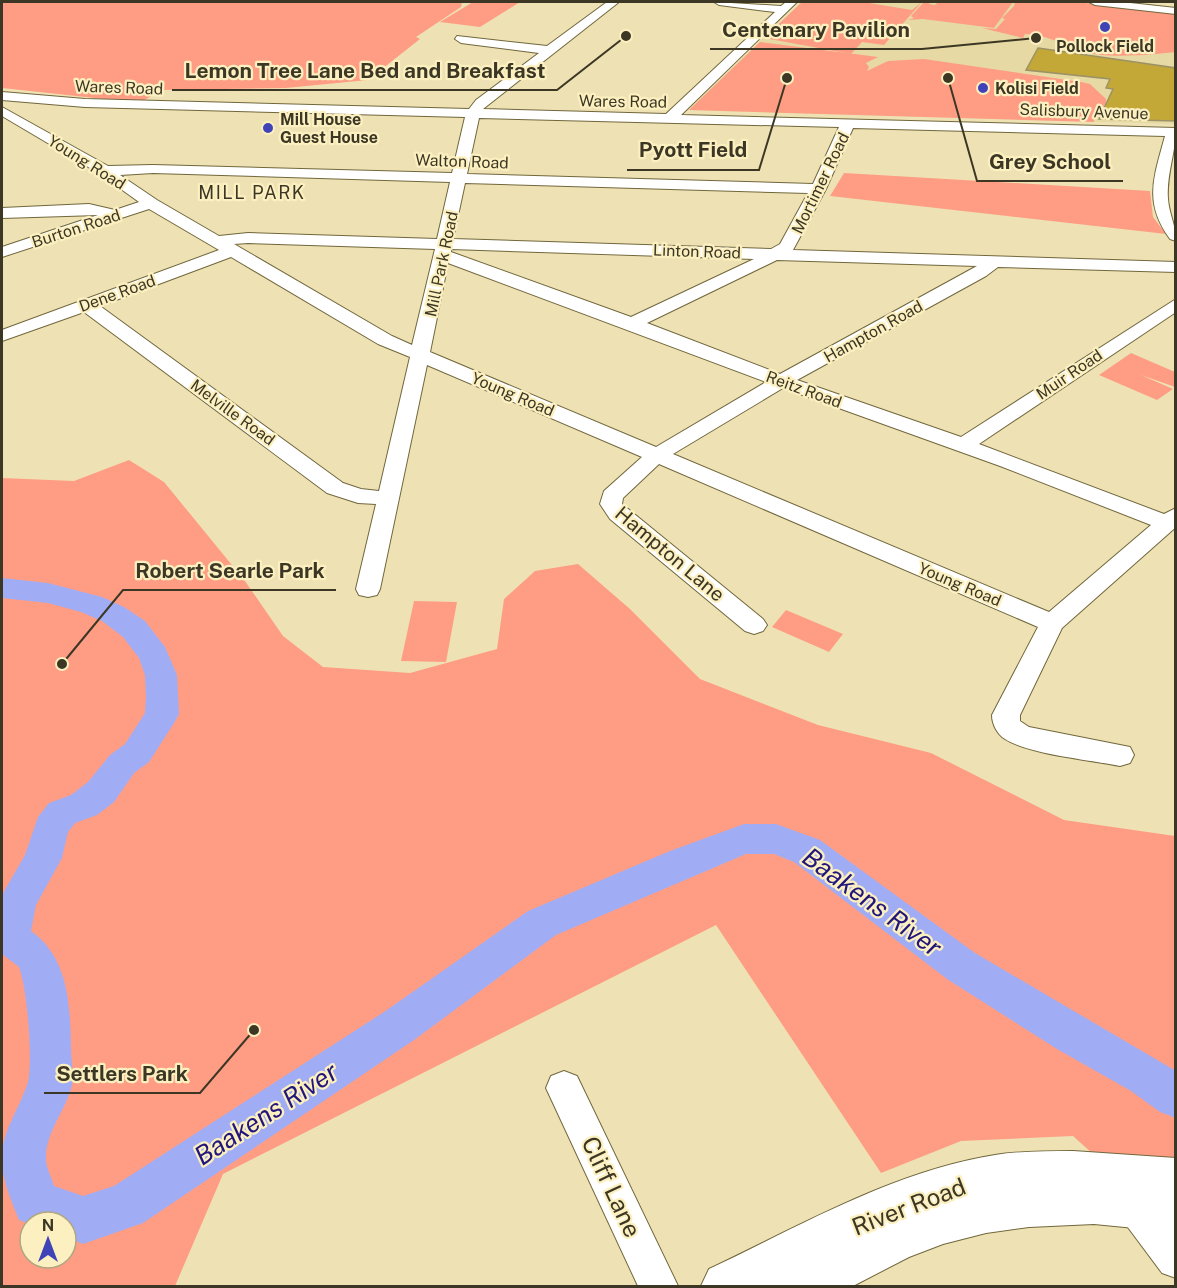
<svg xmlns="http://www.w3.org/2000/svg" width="1177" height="1288" font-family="'Public Sans',sans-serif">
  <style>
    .built { fill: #e7d9a3 }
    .green { fill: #fe9d84; fill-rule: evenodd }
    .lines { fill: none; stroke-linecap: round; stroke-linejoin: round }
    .river { fill: #a0adf5; fill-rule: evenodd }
    .building { fill: #c3a838; stroke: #9d9266; stroke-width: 1.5 }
    .minor-casing { stroke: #71673c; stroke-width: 2 }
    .major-casing { stroke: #71673c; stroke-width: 2 }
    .minor { fill: #fff; fill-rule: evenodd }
    .major { fill: #fff; fill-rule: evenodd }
    .poi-dot { fill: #4043b8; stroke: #fcf0c0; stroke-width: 2 }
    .labels { text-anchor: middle; stroke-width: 4.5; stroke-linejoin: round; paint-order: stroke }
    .far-poi-label { font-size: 16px; font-weight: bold; fill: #3c3724; stroke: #fcf0c0; text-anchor: start }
    .far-street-label { font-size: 16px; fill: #3c3724; stroke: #fcf0c0 }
    .far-neighbourhood-label { font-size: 18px; letter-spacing: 1.5px; fill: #3c3724; stroke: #fcf0c0 }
    .street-label { font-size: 20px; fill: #3c3724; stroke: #fcf0c0 }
    .near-street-label { font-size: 24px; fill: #3c3724; stroke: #fcf0c0 }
    .near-water-label { font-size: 26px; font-style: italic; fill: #20167c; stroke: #fcf0c0 }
    .leader { fill: none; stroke: #3c3724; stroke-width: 2 }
    .callout-dot { fill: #3c3724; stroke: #fcf0c0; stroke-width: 2 }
    .callout-label { font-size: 21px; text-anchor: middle; font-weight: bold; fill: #3c3724; stroke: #fcf0c0; stroke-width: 4.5; stroke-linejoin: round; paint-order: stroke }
  </style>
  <rect width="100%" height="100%" fill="#eee2b4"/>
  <!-- built -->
  <polygon class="built" points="801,2 1079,2 1175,14 1175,124 688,110"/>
  <!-- green -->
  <g class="green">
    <polygon points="2,2 462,2 461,7 416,37 420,39 368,80 286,88 162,90 143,101 104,99 2,88"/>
    <polygon points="473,2 520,2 480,27 440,22"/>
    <polygon points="802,2 863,2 912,10 922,2 884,45 862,42 851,54 764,38"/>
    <polygon points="924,2 931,2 929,4 935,5 938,2 1013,2 994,28 923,19 908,20 914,18 911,16"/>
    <path d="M 1015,2 L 1077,2 L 1175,14 L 1175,52 C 1149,55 1106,59 1082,51 C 1066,45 1043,34 1025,34 L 1023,38 L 982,28 L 996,29 L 1005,19 L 1002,18 L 1014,6 Z"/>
    <polygon points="760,42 878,57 866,63 869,67 867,71 888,61 924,59 1081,82 1090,84 1106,99 1106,104 1094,113 1094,122 689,110"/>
    <polygon points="844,173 1150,191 1153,217 1166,234 830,196"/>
    <polygon points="1131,353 1175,372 1175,387 1141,375 1173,389 1157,400 1099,375"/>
    <path d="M 129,460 L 164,482 L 245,581 L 283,636 L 323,667 L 410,673 L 497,649 L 504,599 L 535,571 L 578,564 L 630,609 L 700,679 L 818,725 L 931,753 L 1064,820 L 1175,836 L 1175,1228 L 1073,1136 L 961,1141 L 881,1173 L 716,925 L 223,1174 L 175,1286 L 2,1286 L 2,478 L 74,481 ZM 30,1222 L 66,1222 L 66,1258 L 30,1258 Z"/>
    <polygon points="414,601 457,602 446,662 401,661"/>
    <polygon points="786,610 843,634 829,652 772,627"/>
  </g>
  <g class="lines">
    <!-- river -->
    <path class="river" d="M 2,578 L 48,583 L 102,597 L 124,607 L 145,621 L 165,647 L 177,675 L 179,714 L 174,723 L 149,762 L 134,773 L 114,802 L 97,815 L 75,823 L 68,832 L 62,858 L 36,905 L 31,931 C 69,958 70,1005 71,1048 C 71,1060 74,1074 72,1085 C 66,1111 45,1132 46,1159 C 46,1168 52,1178 54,1186 L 83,1196 L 114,1186 L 384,1012 L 528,911 L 670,851 L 744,824 L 776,824 L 820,840 L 975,953 L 1176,1071 L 1176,1118 L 1160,1112 L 1131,1091 L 1057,1049 L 947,979 L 794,862 L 774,854 L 746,854 L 556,935 L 414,1040 L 143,1223 L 83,1244 L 66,1237 L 66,1222 L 30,1224 L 19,1220 C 11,1200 0,1175 2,1154 C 4,1128 19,1109 27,1085 C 34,1067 27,986 19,967 L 2,954 L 2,895 L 25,855 L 38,817 L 49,803 L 71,795 L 88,782 L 110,755 L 125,744 L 145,713 L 146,697 L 145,675 L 139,658 L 123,637 L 102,621 L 81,612 L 48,603 L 2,598 Z"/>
  </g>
  <!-- building -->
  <polygon class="building" points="1038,48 1176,68 1176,121 1099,119 1113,89 1106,88 1110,79 1026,70"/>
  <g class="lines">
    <!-- minor casing -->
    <g class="minor-casing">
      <g id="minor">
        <path d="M 607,2 L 619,2 L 483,109 L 666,114 L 775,12 L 719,5 L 714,2 L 781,6 L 786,2 L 797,2 L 681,115 L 1176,128 C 1176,152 1166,175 1168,199 C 1169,214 1176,225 1176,241 L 1170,239 C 1143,202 1154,177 1165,136 L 853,128 L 826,189 L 793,250 L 1176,262 L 1176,272 L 998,267 L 986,276 L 797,380 L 961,437 L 1176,299 L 1176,312 L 979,444 L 1164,514 L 1176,508 L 1176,527 L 1062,628 L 1020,715 L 1020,721 L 1029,727 L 1130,747 L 1134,755 L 1130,763 L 1120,766 C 1091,760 1028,754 1005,739 C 997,734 992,724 992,715 L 1038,627 L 659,464 L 623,498 L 622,504 L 763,619 L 767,625 L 763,631 L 754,634 L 745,631 L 610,519 L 600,504 L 604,491 L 642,457 L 427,365 L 380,589 L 377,595 L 368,597 L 359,595 L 356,589 L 376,504 L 358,503 L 327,493 L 84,312 L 2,341 L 2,330 L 219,250 L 149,209 L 2,257 L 2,247 L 98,215 L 2,218 L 2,208 L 89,204 L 115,210 L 139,202 L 100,174 L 2,116 L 2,107 L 108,166 L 153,165 L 452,173 L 465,117 L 85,107 L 2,100 L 2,92 L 85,99 L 469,109 L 476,100 L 539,53 L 461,43 L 455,39 L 457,36 L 547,46 ZM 479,118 L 839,127 L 813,184 L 467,174 ZM 153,173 L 450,182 L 437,239 L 248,233 L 219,236 L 157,200 L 120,175 ZM 465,183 L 808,193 L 780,244 L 771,249 L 453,239 ZM 248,243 L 435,249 L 412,345 L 392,336 L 234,244 ZM 451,249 L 754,259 L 631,317 L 451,252 ZM 231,257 L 378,344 L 410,357 L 379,491 L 361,489 L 343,483 L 100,306 ZM 777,260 L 977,266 L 780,374 L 647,323 ZM 448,263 L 766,382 L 656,447 L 430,352 ZM 783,388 L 1000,466 L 1151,525 L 1049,612 L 673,454 Z"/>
        <polygon points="1089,2 1121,2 1176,8 1176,14 1095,5"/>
        <polygon points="564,1071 577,1076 678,1286 638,1286 546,1088 551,1076"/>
        <polygon points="1134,1186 1147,1192 1176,1227 1176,1278 1162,1273 1121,1218 1115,1205 1121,1192"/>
      </g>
    </g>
    <!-- major casing -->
    <g class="major-casing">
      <path id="major" d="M 1073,1151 L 1176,1158 L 1176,1232 L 1094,1224 L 1029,1227 L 986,1233 L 943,1244 L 909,1257 L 853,1286 L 701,1286 L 709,1269 C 800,1226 894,1171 995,1155 C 1020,1151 1047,1151 1073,1151 Z"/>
    </g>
    <!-- minor -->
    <use href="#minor" class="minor"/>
    <!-- major -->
    <use href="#major" class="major"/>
  </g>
  <!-- markers -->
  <g class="poi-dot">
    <circle cx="1105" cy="27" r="6"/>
    <circle cx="983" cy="88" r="6"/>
    <circle cx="268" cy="128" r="6"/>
  </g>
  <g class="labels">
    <!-- far-poi labels -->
    <g class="far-poi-label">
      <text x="1105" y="52" text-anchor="middle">Pollock Field</text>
      <text x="995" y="94">Kolisi Field</text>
      <text x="280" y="125">Mill House<tspan x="280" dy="18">Guest House</tspan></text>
    </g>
    <!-- far-street labels -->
    <g class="far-street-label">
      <text transform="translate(119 87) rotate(2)" y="6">Wares Road</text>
      <text transform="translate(623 101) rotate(1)" y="6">Wares Road</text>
      <text transform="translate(1084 111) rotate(2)" y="6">Salisbury Avenue</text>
      <text transform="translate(462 161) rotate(2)" y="6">Walton Road</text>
      <text transform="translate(87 162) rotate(32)" y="6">Young Road</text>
      <text transform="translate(820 183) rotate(-64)" y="6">Mortimer Road</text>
      <text transform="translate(76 228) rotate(-18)" y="6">Burton Road</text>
      <text transform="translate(697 251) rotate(2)" y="6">Linton Road</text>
      <text transform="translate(441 264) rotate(-78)" y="6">Mill Park Road</text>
      <text transform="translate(117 293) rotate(-20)" y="6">Dene Road</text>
      <text transform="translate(873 331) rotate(-29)" y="6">Hampton Road</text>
      <text transform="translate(1069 374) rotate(-34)" y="6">Muir Road</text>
      <text transform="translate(804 389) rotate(20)" y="6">Reitz Road</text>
      <text transform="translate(513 394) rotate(23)" y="6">Young Road</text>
      <text transform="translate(233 412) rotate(36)" y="6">Melville Road</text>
      <text transform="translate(960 584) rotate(23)" y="6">Young Road</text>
    </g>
    <!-- far-neighbourhood labels -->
    <g class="far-neighbourhood-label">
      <text x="252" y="199">MILL PARK</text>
    </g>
    <!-- street labels -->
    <g class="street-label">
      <text transform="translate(670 554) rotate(40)" y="7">Hampton Lane</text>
    </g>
    <!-- near-street labels -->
    <g class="near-street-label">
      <text transform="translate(611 1187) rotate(65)" y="8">Cliff Lane</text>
      <text transform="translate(909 1207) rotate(-21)" y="8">River Road</text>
    </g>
    <!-- near-water labels -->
    <g class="near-water-label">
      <text transform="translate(872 902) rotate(36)" y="9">Baakens River</text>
      <text transform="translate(266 1114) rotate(-33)" y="9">Baakens River</text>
    </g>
  </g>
  <!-- callouts -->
  <path class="leader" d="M1036 38L922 49H710M626 36L557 90H172M787 78L759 170H627M948 78L977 181H1123M62 664L123 590H336M254 1030L200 1093H44"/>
  <g class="callout-dot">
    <circle cx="1036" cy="38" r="6"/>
    <circle cx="626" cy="36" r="6"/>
    <circle cx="787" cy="78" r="6"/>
    <circle cx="948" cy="78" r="6"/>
    <circle cx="62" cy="664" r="6"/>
    <circle cx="254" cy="1030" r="6"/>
  </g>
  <g class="callout-label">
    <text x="816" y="37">Centenary Pavilion</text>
    <text x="365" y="78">Lemon Tree Lane Bed and Breakfast</text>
    <text x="693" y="157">Pyott Field</text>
    <text x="1050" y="169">Grey School</text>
    <text x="230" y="578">Robert Searle Park</text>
    <text x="122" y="1081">Settlers Park</text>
  </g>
  <!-- border -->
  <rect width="1177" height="1288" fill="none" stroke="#3c3724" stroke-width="6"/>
  <!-- north arrow -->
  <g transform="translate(48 1240)"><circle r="28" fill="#fcf0c0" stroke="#afa682" stroke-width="1.5"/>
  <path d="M0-4.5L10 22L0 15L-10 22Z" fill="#4043b8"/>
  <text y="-9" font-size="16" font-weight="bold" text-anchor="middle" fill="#3c3724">N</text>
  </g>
</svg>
